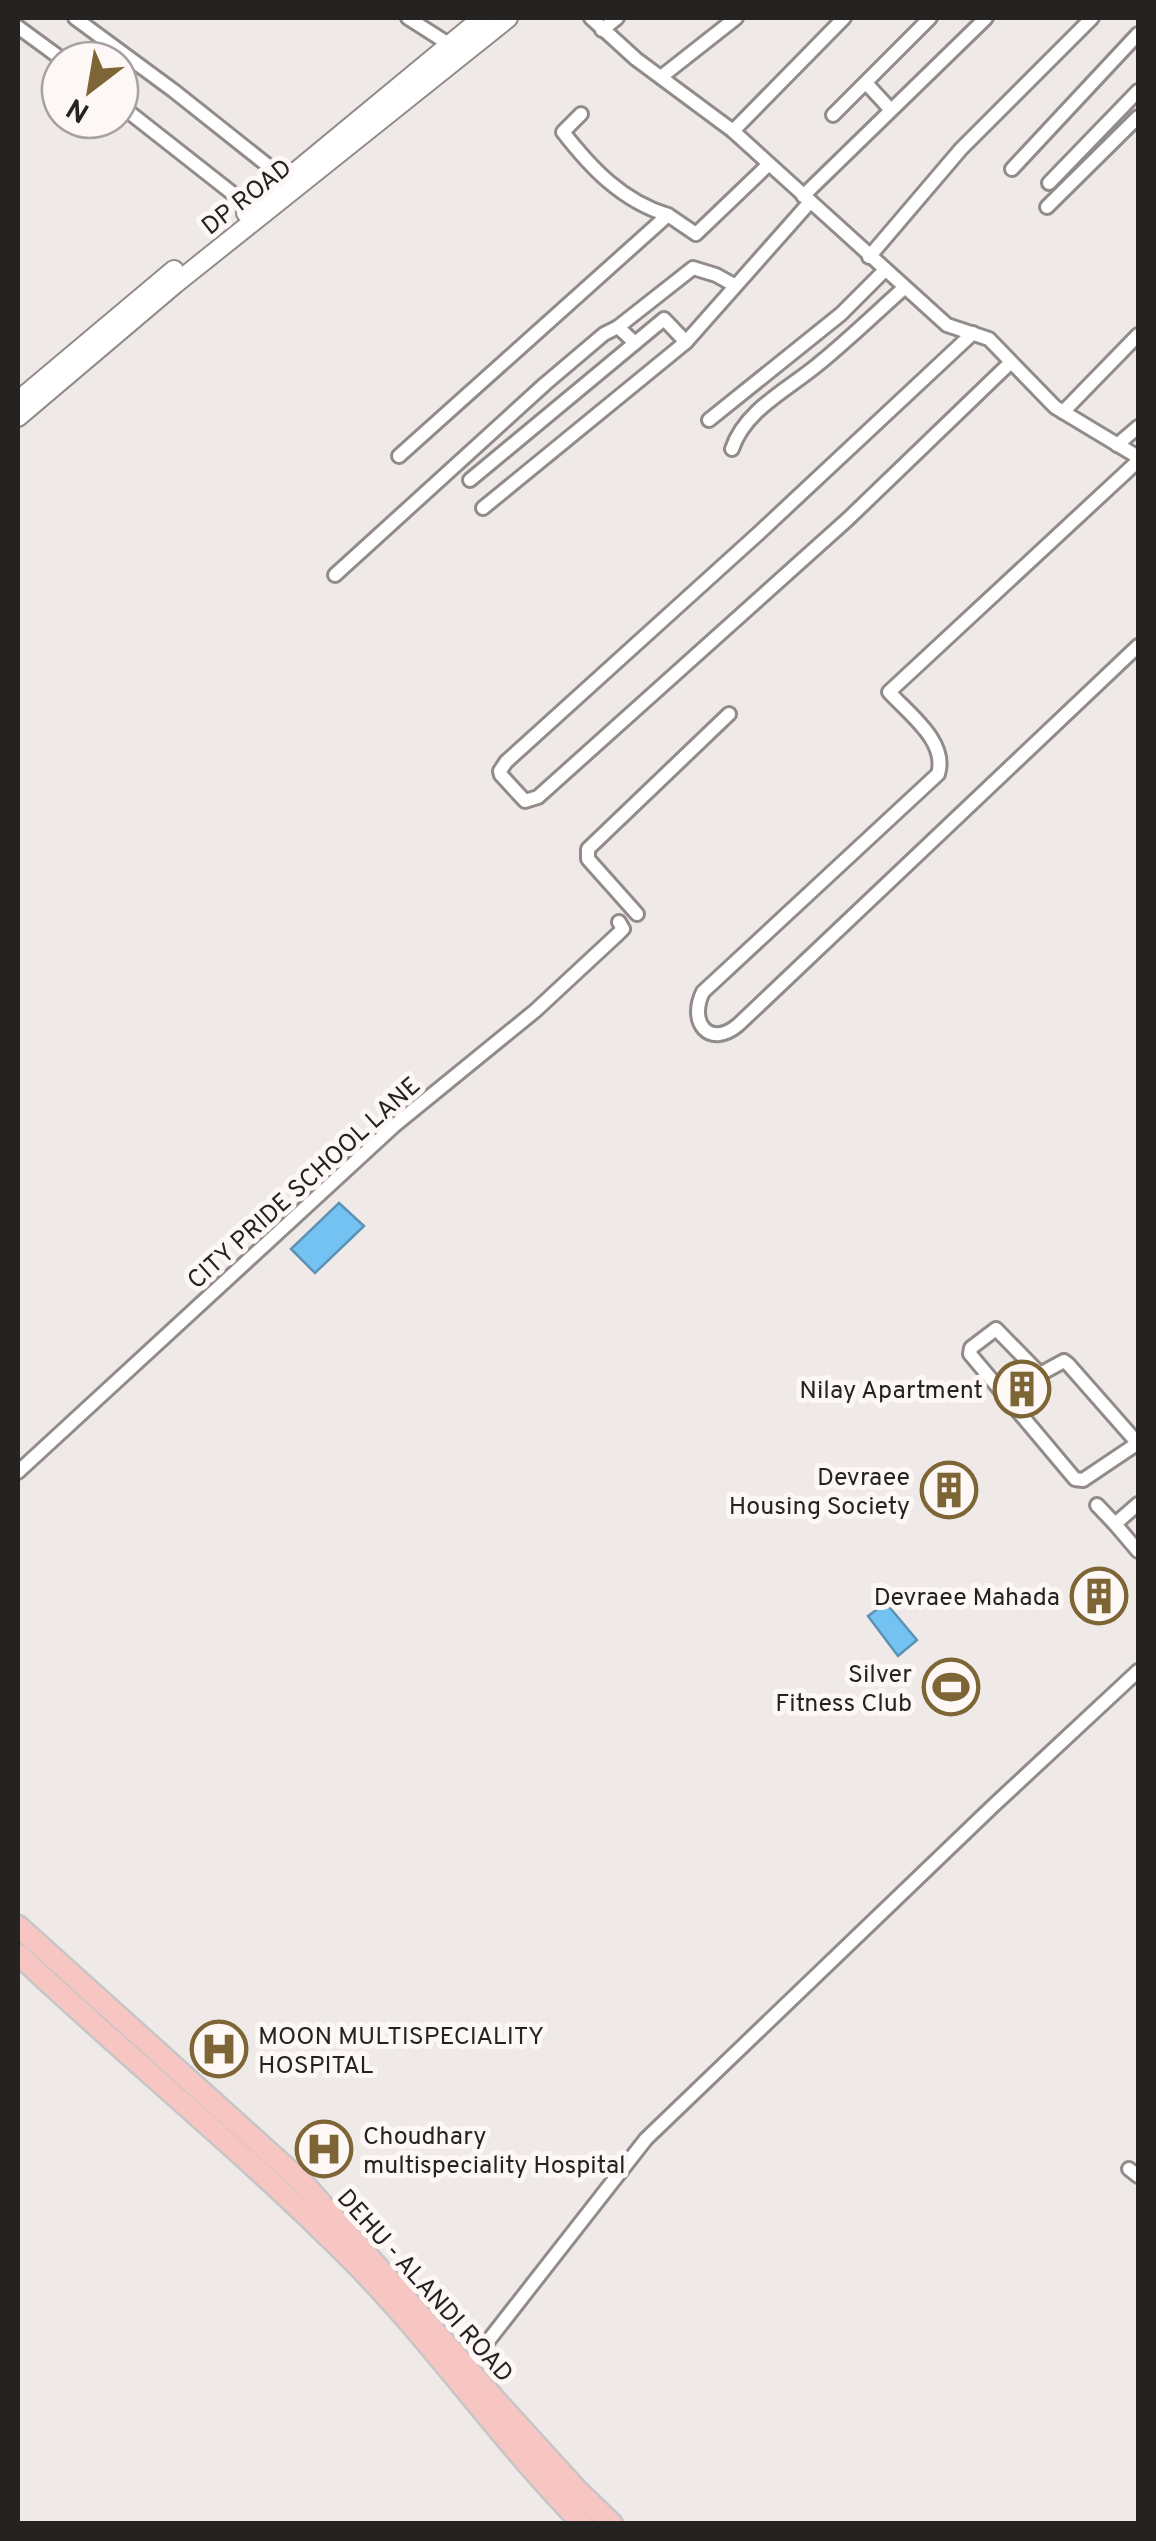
<svg xmlns="http://www.w3.org/2000/svg" width="1156" height="2541" font-family="Overpass,sans-serif">
  <style>
    .water { fill: #73c2f2; stroke: #5c92b4; stroke-width: 2.5 }
    .lines { fill: none; stroke-linecap: round; stroke-linejoin: round }
    .minor-casing { stroke: #918c8a; stroke-width: 18 }
    .tertiary-casing { stroke: #918c8a; stroke-width: 22 }
    .primary-casing { stroke: #c6c6c6; stroke-width: 25 }
    .minor { stroke: #fff; stroke-width: 12 }
    .tertiary { stroke: #fff; stroke-width: 18 }
    .primary { stroke: #f7c5c2; stroke-width: 20 }
    .labels { text-anchor: middle; stroke-width: 10; stroke-linejoin: round; paint-order: stroke }
    .street-label { font-size: 25px; fill: #252322; stroke: #fdf7f5 }
    .poi-label { font-size: 25px; fill: #252322; stroke: #fdf7f5; text-anchor: end }
  </style>
  <rect width="100%" height="100%" fill="#efeae8"/>
  <!-- water -->
  <g class="water">
    <polygon points="339,1203 364,1226 315,1273 291,1249"/>
    <polygon points="886,1603 917,1640 898,1656 868,1616"/>
  </g>
  <g class="lines">
    <!-- minor casing -->
    <g class="minor-casing">
      <g id="minor">
        <polyline points="75,18 174,91 286,180"/>
        <polyline points="408,18 455,48"/>
        <polyline points="591,18 636,59 733,131 947,325 989,339 1055,407 1138,457"/>
        <polyline points="18,27 63,60"/>
        <polyline points="602,30 617,18"/>
        <polyline points="661,77 736,18"/>
        <polyline points="867,84 890,109"/>
        <polyline points="120,105 251,208"/>
        <path d="M 581,114 L 563,132 C 591,168 622,201 668,215"/>
        <polyline points="833,115 930,18"/>
        <polyline points="733,131 844,18"/>
        <polyline points="1012,169 1138,34"/>
        <polyline points="1049,183 1138,91"/>
        <polyline points="803,196 986,18"/>
        <polyline points="1047,207 1138,117"/>
        <polyline points="869,257 961,149 1092,18"/>
        <polyline points="618,327 693,268 716,275 734,285"/>
        <polyline points="973,333 759,533 506,762 500,771 501,775 525,801 538,797 848,519 1010,363"/>
        <polyline points="686,342 810,202"/>
        <polyline points="1063,412 1138,335"/>
        <polyline points="709,420 841,314 884,271"/>
        <polyline points="1117,445 1138,427"/>
        <path d="M 732,449 C 745,409 791,388 821,362 C 849,339 876,313 904,288"/>
        <polyline points="399,456 668,215 696,234 768,165"/>
        <path d="M 1138,461 L 889,692 C 909,714 948,742 938,774 L 703,992 C 688,1022 709,1049 738,1025 L 1138,646"/>
        <polyline points="470,480 664,319 686,342 483,508"/>
        <polyline points="335,575 545,384 604,334 618,327 635,343"/>
        <polyline points="637,914 588,859 588,849 729,714"/>
        <polyline points="1138,1443 1083,1480 1075,1479 970,1354 971,1348 996,1329 1040,1374 1064,1361 1068,1364 1134,1439 1138,1444"/>
        <polyline points="18,1472 395,1125 535,1011 619,933 623,929 619,922"/>
        <polyline points="1138,1504 1115,1524 1138,1551"/>
        <polyline points="1097,1505 1115,1524"/>
        <polyline points="1129,2169 1138,2176"/>
        <polyline points="467,2368 646,2139 993,1806 1138,1671"/>
      </g>
    </g>
    <!-- tertiary casing -->
    <g class="tertiary-casing">
      <g id="tertiary">
        <polyline points="246,213 482,18"/>
        <polyline points="18,401 174,270"/>
        <polyline points="18,417 175,284 508,18"/>
      </g>
    </g>
    <!-- primary casing -->
    <g class="primary-casing">
      <g id="primary">
        <polyline points="18,1926 303,2183 498,2403 576,2489 612,2524"/>
        <path d="M 18,1954 C 128,2058 246,2153 353,2261 C 435,2344 501,2441 583,2524"/>
      </g>
    </g>
    <!-- minor -->
    <use href="#minor" class="minor"/>
    <!-- tertiary -->
    <use href="#tertiary" class="tertiary"/>
    <!-- primary -->
    <use href="#primary" class="primary"/>
  </g>
  <!-- icons -->
  <defs>
    <g id="building-ring" transform="scale(2.875)"><circle r="9.5" fill="#fdf7f5" stroke="#7d6535" stroke-width="1.5"/><path d="M-4-6H4V6H1V3H-1V6H-4ZM-2.5-4.3h1.7v1.8h-1.7ZM.8-4.3h1.7v1.8H.8ZM-2.5-1h1.7V.8h-1.7ZM.8-1h1.7V.8H.8Z" fill="#7d6535"/></g>
    <g id="stadium-ring" transform="scale(2.875)"><circle r="9.5" fill="#fdf7f5" stroke="#7d6535" stroke-width="1.5"/><path d="M0-5a6.5 5 0 1 0 0 10a6.5 5 0 1 0 0-10ZM-3.5-1.8h7v3.6h-7Z" fill="#7d6535"/></g>
    <g id="hospital-ring" transform="scale(2.875)"><circle r="9.5" fill="#fdf7f5" stroke="#7d6535" stroke-width="1.5"/><path d="M-5-5h3v3.5h4V-5h3V5h-3V1.5h-4V5h-3Z" fill="#7d6535"/></g>
  </defs>
  <g fill-rule="evenodd">
    <use href="#building-ring" x="1022" y="1389"/>
    <use href="#building-ring" x="949" y="1490"/>
    <use href="#building-ring" x="1099" y="1596"/>
    <use href="#stadium-ring" x="951" y="1687"/>
    <use href="#hospital-ring" x="219" y="2049"/>
    <use href="#hospital-ring" x="324" y="2149"/>
  </g>
  <g class="labels">
    <!-- street labels -->
    <g class="street-label">
      <text transform="translate(246 196) rotate(-38)" y="9">DP ROAD</text>
      <text transform="translate(303 1182) rotate(-42)" y="9">CITY PRIDE SCHOOL LANE</text>
      <text transform="translate(426 2285) rotate(48)" y="9">DEHU - ALANDI ROAD</text>
    </g>
    <!-- poi labels -->
    <g class="poi-label">
      <text x="983" y="1398">Nilay Apartment</text>
      <text x="910" y="1485">Devraee<tspan x="910" dy="29">Housing Society</tspan></text>
      <text x="1060" y="1605">Devraee Mahada</text>
      <text x="912" y="1682">Silver<tspan x="912" dy="29">Fitness Club</tspan></text>
      <text x="258" y="2044" text-anchor="start">MOON MULTISPECIALITY<tspan x="258" dy="29">HOSPITAL</tspan></text>
      <text x="363" y="2144" text-anchor="start">Choudhary<tspan x="363" dy="29">multispeciality Hospital</tspan></text>
    </g>
  </g>
  <!-- border -->
  <rect width="1156" height="2541" fill="none" stroke="#252322" stroke-width="40"/>
  <!-- north arrow -->
  <g transform="translate(90 90) rotate(211)"><circle r="48" fill="#fdf7f5" stroke="#a7a2a1" stroke-width="2.5"/>
  <path d="M0-8L18 38L0 25L-18 38Z" fill="#7d6535"/>
  <text y="-15" font-size="28" font-weight="bold" text-anchor="middle" fill="#252322">N</text>
  </g>
</svg>
